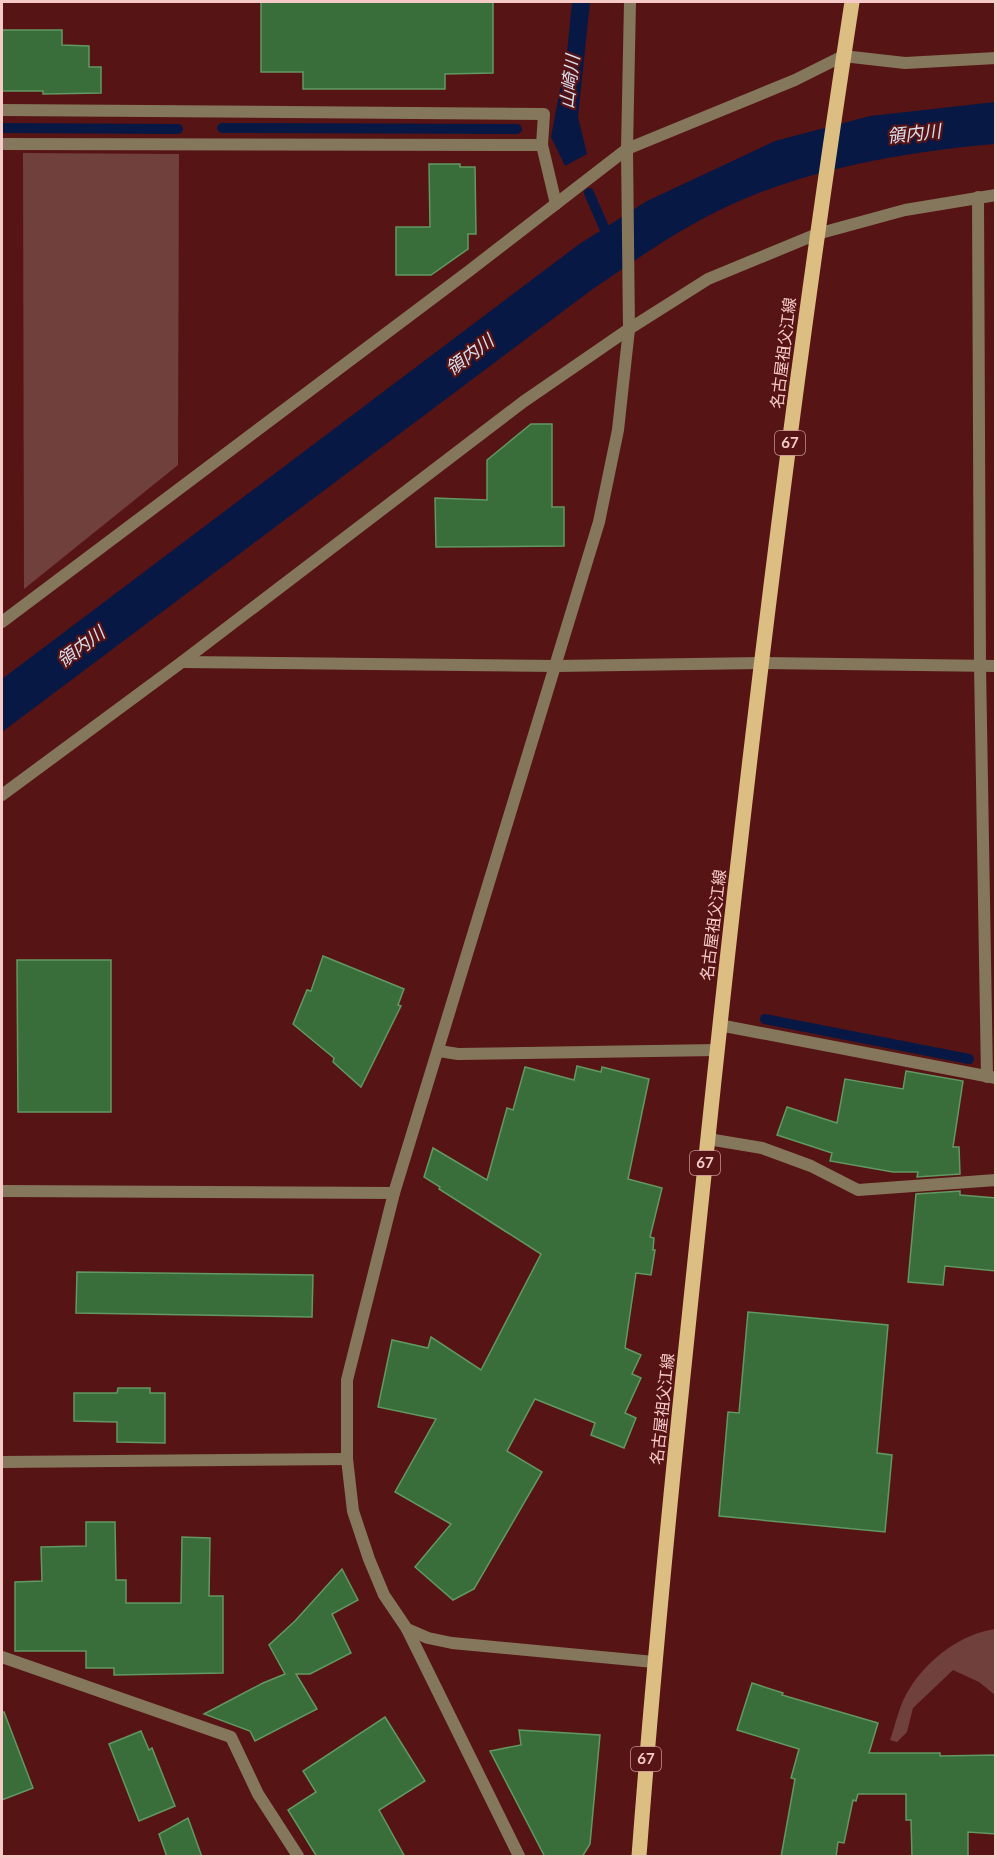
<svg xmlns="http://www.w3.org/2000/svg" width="997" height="1858" font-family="Lato,'Noto Sans JP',sans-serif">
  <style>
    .green { fill: #70403d }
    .water { fill: #071845 }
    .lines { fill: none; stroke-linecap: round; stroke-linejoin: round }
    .stream { stroke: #071845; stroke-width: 10 }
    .building { fill: #396e3a; stroke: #629862; stroke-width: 1.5 }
    .minor { stroke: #85775b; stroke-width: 12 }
    .tertiary { stroke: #85775b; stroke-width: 12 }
    .primary { stroke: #dcbe83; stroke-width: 15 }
    .labels { text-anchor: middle; stroke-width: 4.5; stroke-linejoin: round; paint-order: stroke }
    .shield { fill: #571415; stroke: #c69492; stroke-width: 1.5 }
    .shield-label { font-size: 15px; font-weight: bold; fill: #f6cbc7 }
    .street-label { font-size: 16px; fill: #f6cbc7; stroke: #571415 }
    .water-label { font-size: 18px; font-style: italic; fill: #d8e0f0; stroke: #571415 }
  </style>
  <rect width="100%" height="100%" fill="#571415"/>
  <!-- green -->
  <g class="green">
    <polygon points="23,153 179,154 178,465 24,589"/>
    <path d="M 995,1629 L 995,1695 L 979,1682 L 953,1670 L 913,1708 L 907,1732 L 897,1742 L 890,1740 C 896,1723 900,1702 910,1688 C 928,1659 961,1634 995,1629 Z"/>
  </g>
  <!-- water -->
  <g class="water">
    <polygon points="572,2 590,2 578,117 587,154 565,166 551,137 567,53"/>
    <path d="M 995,102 L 995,144 C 904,152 810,168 726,207 C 677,230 634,261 590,291 L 2,732 L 2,679 L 578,245 L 647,201 L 775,141 L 870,116 Z"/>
  </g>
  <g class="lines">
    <!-- stream -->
    <g class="stream">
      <polyline points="2,128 178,129"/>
      <polyline points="222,128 517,129"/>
      <polyline points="589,193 609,239"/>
      <polyline points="765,1019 969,1059"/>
    </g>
  </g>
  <!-- building -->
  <g class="building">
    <polygon points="261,2 493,2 493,73 445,74 445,89 303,89 303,72 261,72"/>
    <polygon points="2,30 62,30 62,45 89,46 89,67 101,67 101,93 43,94 43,91 2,91"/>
    <polygon points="429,164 460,164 460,167 475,167 476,234 468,234 468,249 431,275 396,275 396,227 430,227"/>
    <polygon points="531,424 552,424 552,507 564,507 564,546 436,547 435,498 487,500 487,460"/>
    <polygon points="323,956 404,989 398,1005 401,1006 361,1087 333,1062 334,1058 293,1024 307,990 311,991"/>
    <polygon points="17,960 111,960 111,1112 18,1112"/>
    <polygon points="577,1066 601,1072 602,1067 649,1079 628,1179 662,1188 650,1237 654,1238 653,1250 655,1250 651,1275 636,1273 625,1348 641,1355 632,1374 641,1378 625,1413 636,1418 624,1448 591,1435 595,1423 535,1399 507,1451 542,1472 474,1589 453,1600 415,1567 451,1524 395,1492 436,1419 378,1407 392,1340 428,1348 431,1337 481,1370 541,1254 439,1189 440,1187 424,1177 433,1148 487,1180 507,1108 513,1110 525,1067 574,1080"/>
    <polygon points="906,1071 963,1081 953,1147 959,1147 960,1174 917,1177 918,1172 893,1172 830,1161 832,1153 777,1135 787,1107 837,1123 845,1079 903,1089"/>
    <polygon points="960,1191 960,1195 996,1198 996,1271 945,1266 943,1285 908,1282 916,1194"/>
    <polygon points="77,1272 313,1275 312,1317 76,1313"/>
    <polygon points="748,1312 888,1325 877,1453 892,1455 885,1532 719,1516 728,1412 739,1413"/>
    <polygon points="118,1388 150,1388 150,1393 165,1393 165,1443 117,1442 117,1422 74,1421 74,1393 117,1393"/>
    <polygon points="86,1522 115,1522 116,1580 126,1580 126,1603 181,1603 182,1537 210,1538 209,1596 223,1596 223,1673 114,1675 114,1668 86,1668 86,1651 15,1651 15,1582 42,1581 41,1547 86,1546"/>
    <polygon points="342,1569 358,1600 332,1614 351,1653 310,1674 296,1674 317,1709 255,1741 250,1731 204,1714 263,1683 285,1674 269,1645 295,1621"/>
    <polygon points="752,1683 783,1693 782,1695 878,1723 869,1753 940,1753 940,1756 996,1755 996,1834 968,1832 968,1857 912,1857 911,1820 906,1820 906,1794 858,1794 856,1801 853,1800 844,1843 838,1842 836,1857 781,1857 795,1779 791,1778 799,1749 737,1730"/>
    <polygon points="2,1712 4,1712 33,1788 2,1800"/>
    <polygon points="385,1717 425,1781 379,1810 405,1857 317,1857 288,1810 316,1792 303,1771"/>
    <polygon points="519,1730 600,1735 590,1844 582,1857 545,1857 490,1751 521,1745"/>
    <polygon points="141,1731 149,1750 152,1748 175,1806 139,1821 109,1744"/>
    <polygon points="188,1818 202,1857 167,1857 159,1834"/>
  </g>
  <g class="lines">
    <!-- minor -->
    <g class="minor">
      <polyline points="2,110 544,114 542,145 556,204"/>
      <polyline points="2,144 542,145"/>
      <polyline points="978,197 980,665 987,1077"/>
      <polyline points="2,622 469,271 627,149 795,80 843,56 905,63 996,58"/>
      <polyline points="182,662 556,666 761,663 996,666"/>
      <polyline points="2,795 182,662 523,402 629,329 708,279 817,234 905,210 996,195"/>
      <polyline points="719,1025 996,1078"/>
      <polyline points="439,1051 458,1054 717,1050"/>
      <polyline points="708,1139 762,1148 811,1166 858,1190 996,1180"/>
      <polyline points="2,1191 394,1193"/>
      <polyline points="2,1462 347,1459"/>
      <polyline points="407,1629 519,1856"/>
      <polyline points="2,1657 231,1737 258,1794 298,1856"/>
    </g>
    <!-- tertiary -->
    <polyline class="tertiary" points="630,2 627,149 629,329 618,430 599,522 394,1193 347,1380 347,1459 353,1511 369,1559 384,1595 407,1629 428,1638 452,1643 654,1662"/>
    <!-- primary -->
    <path class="primary" d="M 639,1856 C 657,1619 682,1383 707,1147 C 747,764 793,382 852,2"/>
  </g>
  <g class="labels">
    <!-- shield labels -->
    <g class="shield">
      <rect x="775" y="431" width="30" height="24" rx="4.5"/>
      <rect x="690" y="1151" width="30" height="24" rx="4.5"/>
      <rect x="631" y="1747" width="30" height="24" rx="4.5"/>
    </g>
    <g class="shield-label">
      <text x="790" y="448">67</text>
      <text x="705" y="1168">67</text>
      <text x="646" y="1764">67</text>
    </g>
    <!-- street labels -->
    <g class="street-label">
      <text transform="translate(783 353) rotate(-83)" y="6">名古屋祖父江線</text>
      <text transform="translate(713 925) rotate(-83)" y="6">名古屋祖父江線</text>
      <text transform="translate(662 1409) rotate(-84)" y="6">名古屋祖父江線</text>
    </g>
    <!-- water labels -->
    <g class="water-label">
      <text transform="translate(570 82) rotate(-83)" y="6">山崎川</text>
      <text transform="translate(914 134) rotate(-6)" y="6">領内川</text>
      <text transform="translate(470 355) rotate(-37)" y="6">領内川</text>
      <text transform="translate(81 647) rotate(-37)" y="6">領内川</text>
    </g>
  </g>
  <!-- border -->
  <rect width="997" height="1858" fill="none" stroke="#f6cbc7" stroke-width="6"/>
</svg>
